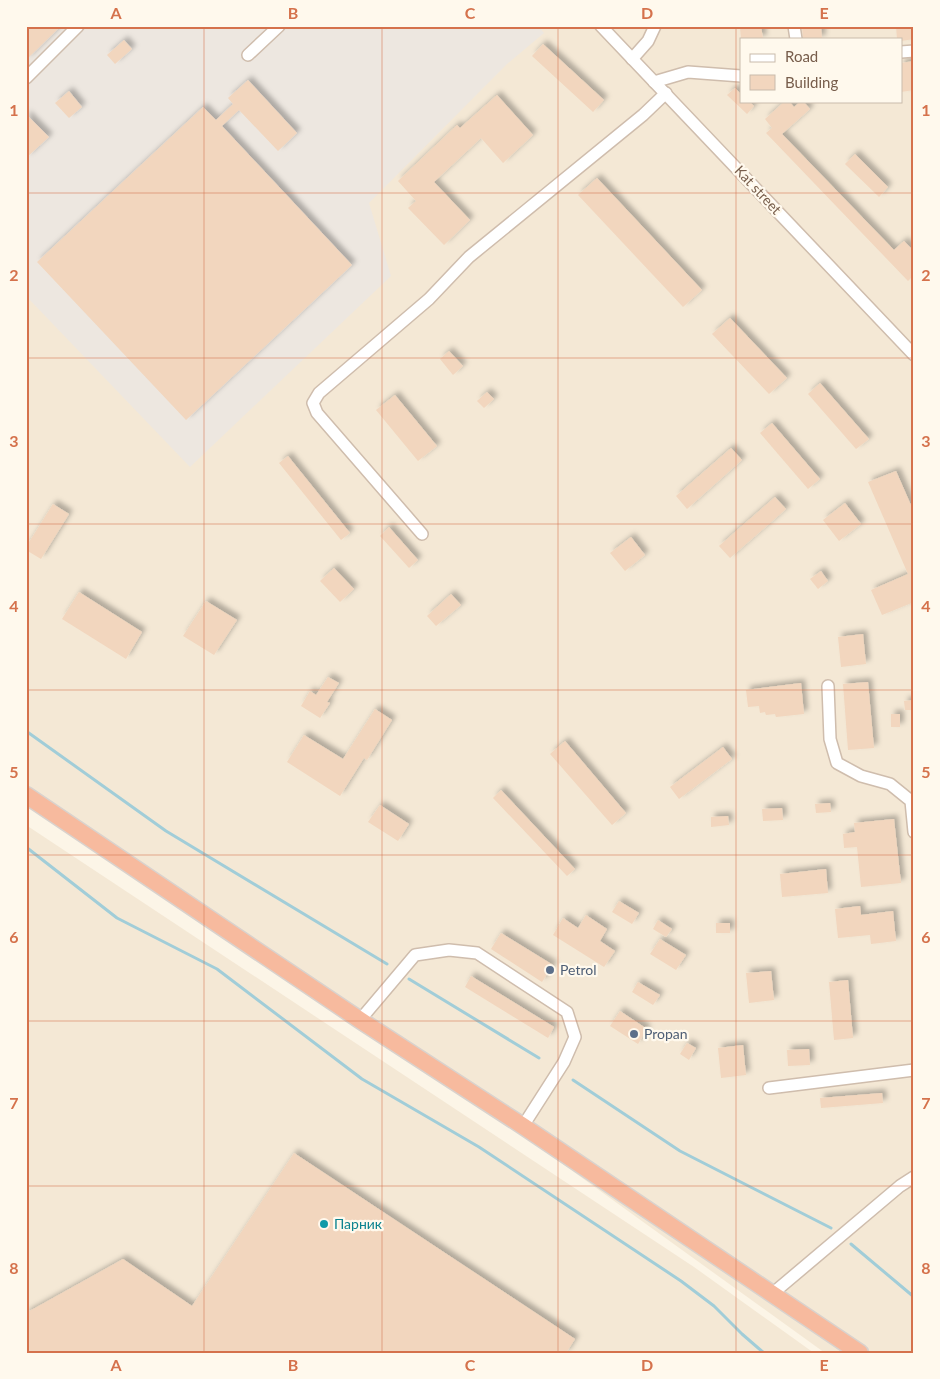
<svg xmlns="http://www.w3.org/2000/svg" width="940" height="1379" font-family="Lato,sans-serif">
  <style>
    .residential { fill: #f4e8d5; fill-rule: evenodd }
    .industrial { fill: #ede7e0 }
    .lines { fill: none; stroke-linecap: round; stroke-linejoin: round }
    .stream { stroke: #a1cdd8; stroke-width: 3 }
    .building { fill: #f2d6be; filter: url(#shadow) }
    .minor-casing { stroke: #cfbdad; stroke-width: 14 }
    .highway-casing { stroke: #d9d2cd; stroke-width: 19 }
    .minor { stroke: #fff; stroke-width: 11 }
    .highway { stroke: #f7ba9e; stroke-width: 16 }
    .grid { fill: none; stroke: #d5724c; stroke-width: 1; stroke-opacity: 0.55 }
    .service-dot { fill: #5c6f8a; stroke: #fff9ed; stroke-width: 2 }
    .culture-dot { fill: #0f9aa8; stroke: #fff9ed; stroke-width: 2 }
    .labels { text-anchor: middle; stroke-width: 4.5; stroke-linejoin: round; paint-order: stroke }
    .street-label { font-size: 14px; fill: #775d4b; stroke: #fff9ed }
    .service-label { font-size: 14px; fill: #4e5e75; stroke: #fff9ed; text-anchor: start }
    .culture-label { font-size: 14px; fill: #0d838f; stroke: #fff9ed; text-anchor: start }
    .neatline { fill: none; stroke: #d5724c; stroke-width: 2 }
    .grid-label { font-size: 16px; text-anchor: middle; font-weight: bold; fill: #d5724c }
  </style>
  <defs>
    <filter id="shadow"><feDropShadow dx="4" dy="-4" stdDeviation="2.5" flood-color="#0004"/></filter>
  </defs>
  <rect width="100%" height="100%" fill="#fcf5e7"/>
  <!-- residential -->
  <g class="residential">
    <path d="M 26,26 L 914,26 L 914,1353 L 825,1353 L 231,925 L 26,789 ZM 741,39 L 901,39 L 901,101 L 741,101 Z"/>
    <polygon points="26,825 694,1267 814,1353 26,1353"/>
  </g>
  <!-- industrial -->
  <polygon class="industrial" points="26,26 538,26 544,33 507,64 369,203 391,276 190,467 26,296"/>
  <g class="lines">
    <!-- stream -->
    <g class="stream">
      <polyline points="26,731 166,831 387,964"/>
      <polyline points="26,847 117,918 217,969 362,1079 479,1147 681,1281 714,1306 742,1334 764,1353"/>
      <polyline points="409,979 539,1058"/>
      <polyline points="573,1080 680,1151 831,1228"/>
      <polyline points="851,1244 914,1297"/>
    </g>
  </g>
  <!-- building -->
  <g class="building">
    <polygon points="26,26 61,26 26,60"/>
    <polygon points="761,26 763,39 741,39 740,27"/>
    <polygon points="802,26 821,26 822,39 803,39"/>
    <polygon points="896,26 914,26 914,39 901,41 901,39 897,39"/>
    <polygon points="124,40 132,49 115,64 107,55"/>
    <polygon points="543,44 604,100 593,112 532,56"/>
    <polygon points="914,61 914,90 901,92 901,63"/>
    <polygon points="248,80 297,133 278,151 239,110 222,126 352,265 186,420 37,262 203,107 216,120 233,104 228,98"/>
    <polygon points="735,88 741,94 741,101 749,101 754,106 747,114 727,95"/>
    <polygon points="69,91 82,107 69,118 55,103"/>
    <polygon points="497,95 533,135 503,163 481,138 434,182 470,220 444,245 408,208 416,201 398,181 457,125 460,128"/>
    <polygon points="785,101 789,101 794,107 801,101 803,101 810,109 782,134 894,250 904,241 914,251 914,275 908,281 766,133 772,128 765,119"/>
    <polygon points="26,114 49,137 26,158"/>
    <polygon points="855,154 888,187 879,197 845,164"/>
    <polygon points="597,178 702,290 683,307 578,195"/>
    <polygon points="730,318 787,378 769,394 712,334"/>
    <polygon points="449,351 463,366 453,375 440,359"/>
    <polygon points="820,383 869,439 856,449 808,394"/>
    <polygon points="487,392 494,399 484,408 477,401"/>
    <polygon points="395,395 437,446 418,461 376,410"/>
    <polygon points="772,423 820,479 808,489 760,433"/>
    <polygon points="731,448 742,460 687,509 676,496"/>
    <polygon points="288,456 350,533 341,540 279,463"/>
    <polygon points="896,471 914,512 914,602 882,615 871,590 908,574 868,482"/>
    <polygon points="775,497 786,509 730,558 719,546"/>
    <polygon points="845,503 861,524 839,541 823,520"/>
    <polygon points="53,504 69,514 41,559 26,550 26,547"/>
    <polygon points="389,527 418,560 409,568 380,536"/>
    <polygon points="631,537 645,555 625,571 610,553"/>
    <polygon points="334,568 354,589 340,602 320,581"/>
    <polygon points="821,571 828,581 818,589 810,579"/>
    <polygon points="79,592 142,632 126,659 62,619"/>
    <polygon points="451,594 461,605 436,626 427,616"/>
    <polygon points="206,601 237,620 214,655 183,636"/>
    <polygon points="863,634 866,664 841,667 838,637"/>
    <polygon points="328,677 339,683 327,702 330,703 320,718 301,706 310,691 316,695"/>
    <polygon points="868,682 874,748 848,750 843,684"/>
    <polygon points="801,683 804,714 776,717 775,714 766,715 765,712 760,713 759,706 748,707 746,690"/>
    <polygon points="914,700 914,710 905,710 904,701"/>
    <polygon points="375,709 392,720 367,760 364,758 340,796 287,762 304,735 343,759"/>
    <rect x="891" y="714" width="9" height="13"/>
    <polygon points="565,741 626,813 612,825 550,754"/>
    <polygon points="723,747 732,759 679,799 670,787"/>
    <polygon points="501,790 575,869 567,876 493,798"/>
    <polygon points="830,803 831,812 816,813 815,804"/>
    <polygon points="380,805 409,824 398,841 368,822"/>
    <polygon points="782,808 783,820 763,821 762,809"/>
    <polygon points="728,816 729,825 711,827 711,817"/>
    <polygon points="894,819 901,883 861,887 857,847 844,848 843,834 855,832 854,823"/>
    <polygon points="826,869 828,893 782,897 780,874"/>
    <polygon points="619,901 639,913 632,924 612,912"/>
    <polygon points="860,906 861,915 893,911 896,941 871,944 870,935 838,938 835,909"/>
    <polygon points="586,915 607,929 600,941 615,951 604,967 553,935 563,918 578,928"/>
    <polygon points="658,920 672,929 666,937 653,929"/>
    <rect x="716" y="923" width="14" height="10"/>
    <polygon points="501,933 553,965 542,982 491,949"/>
    <polygon points="660,939 686,955 676,970 650,954"/>
    <polygon points="771,971 774,1000 749,1003 746,973"/>
    <polygon points="471,976 554,1027 548,1038 465,987"/>
    <polygon points="848,980 853,1038 834,1040 829,982"/>
    <polygon points="638,982 660,995 653,1005 632,992"/>
    <polygon points="620,1011 647,1029 638,1044 610,1026"/>
    <polygon points="687,1043 696,1048 689,1060 680,1054"/>
    <polygon points="743,1045 746,1075 721,1078 718,1048"/>
    <polygon points="809,1049 810,1065 788,1066 787,1050"/>
    <polygon points="882,1093 883,1103 821,1108 820,1098"/>
    <polygon points="294,1153 575,1339 566,1353 26,1353 26,1313 123,1259 192,1306"/>
  </g>
  <g class="lines">
    <!-- minor casing -->
    <g class="minor-casing">
      <g id="minor">
        <polyline points="601,26 914,355"/>
        <polyline points="794,26 796,39"/>
        <polyline points="901,52 914,51"/>
        <polyline points="248,55 279,26"/>
        <polyline points="632,59 648,41 655,26"/>
        <polyline points="26,78 78,26"/>
        <polyline points="654,82 688,72 741,76"/>
        <polyline points="422,534 317,413 313,403 319,393 429,299 469,257 643,115 666,93"/>
        <polyline points="828,686 830,739 837,763 861,776 890,784 911,801 914,832"/>
        <polyline points="360,1020 415,955 449,950 477,953 567,1012 575,1037 564,1062 523,1126"/>
        <polyline points="769,1088 914,1070"/>
        <polyline points="772,1294 900,1186 914,1177"/>
      </g>
    </g>
    <!-- highway casing -->
    <g class="highway-casing">
      <polyline id="highway" points="26,795 360,1020 523,1126 860,1353"/>
    </g>
    <!-- minor -->
    <use href="#minor" class="minor"/>
    <!-- highway -->
    <use href="#highway" class="highway"/>
  </g>
  <!-- grid -->
  <path class="grid" d="M 204,26 L 204,1353M 382,26 L 382,1353M 558,26 L 558,1353M 736,26 L 736,1353M 26,193 L 914,193M 26,358 L 914,358M 26,524 L 914,524M 26,690 L 914,690M 26,855 L 914,855M 26,1021 L 914,1021M 26,1186 L 914,1186"/>
  <!-- markers -->
  <g class="service-dot">
    <circle cx="550" cy="970" r="5"/>
    <circle cx="634" cy="1034" r="5"/>
  </g>
  <circle class="culture-dot" cx="324" cy="1224" r="5"/>
  <g class="labels">
    <!-- street labels -->
    <g class="street-label">
      <text transform="translate(758 190) rotate(47)" y="5">Kat street</text>
    </g>
    <!-- service labels -->
    <g class="service-label">
      <text x="560" y="975">Petrol</text>
      <text x="644" y="1039">Propan</text>
    </g>
    <!-- culture labels -->
    <g class="culture-label">
      <text x="334" y="1229">Парник</text>
    </g>
  </g>
  <!-- border -->
  <rect width="940" height="1379" fill="none" stroke="#fff9ed" stroke-width="55"/>
  <!-- legend -->
  <rect x="740" y="38" width="162" height="65" fill="#fff9ed" stroke="#c9bbac"/>
  <rect x="750" y="54" width="25" height="8" fill="#ffffff" stroke="#c9bbac"/>
  <text x="785" y="62" font-size="15" fill="#775d4b">Road</text>
  <rect x="750" y="75" width="25" height="15" fill="#f2d6be" stroke="#c9bbac"/>
  <text x="785" y="88" font-size="15" fill="#775d4b">Building</text>
  <rect x="28" y="28" width="884" height="1324" class="neatline"/>
  <g class="grid-label">
    <text x="116" y="19">A</text>
    <text x="293" y="19">B</text>
    <text x="470" y="19">C</text>
    <text x="647" y="19">D</text>
    <text x="824" y="19">E</text>
    <text x="14" y="116">1</text>
    <text x="926" y="116">1</text>
    <text x="14" y="281">2</text>
    <text x="926" y="281">2</text>
    <text x="14" y="447">3</text>
    <text x="926" y="447">3</text>
    <text x="14" y="612">4</text>
    <text x="926" y="612">4</text>
    <text x="14" y="778">5</text>
    <text x="926" y="778">5</text>
    <text x="14" y="943">6</text>
    <text x="926" y="943">6</text>
    <text x="14" y="1109">7</text>
    <text x="926" y="1109">7</text>
    <text x="14" y="1274">8</text>
    <text x="926" y="1274">8</text>
    <text x="116" y="1371">A</text>
    <text x="293" y="1371">B</text>
    <text x="470" y="1371">C</text>
    <text x="647" y="1371">D</text>
    <text x="824" y="1371">E</text>
  </g>
</svg>
